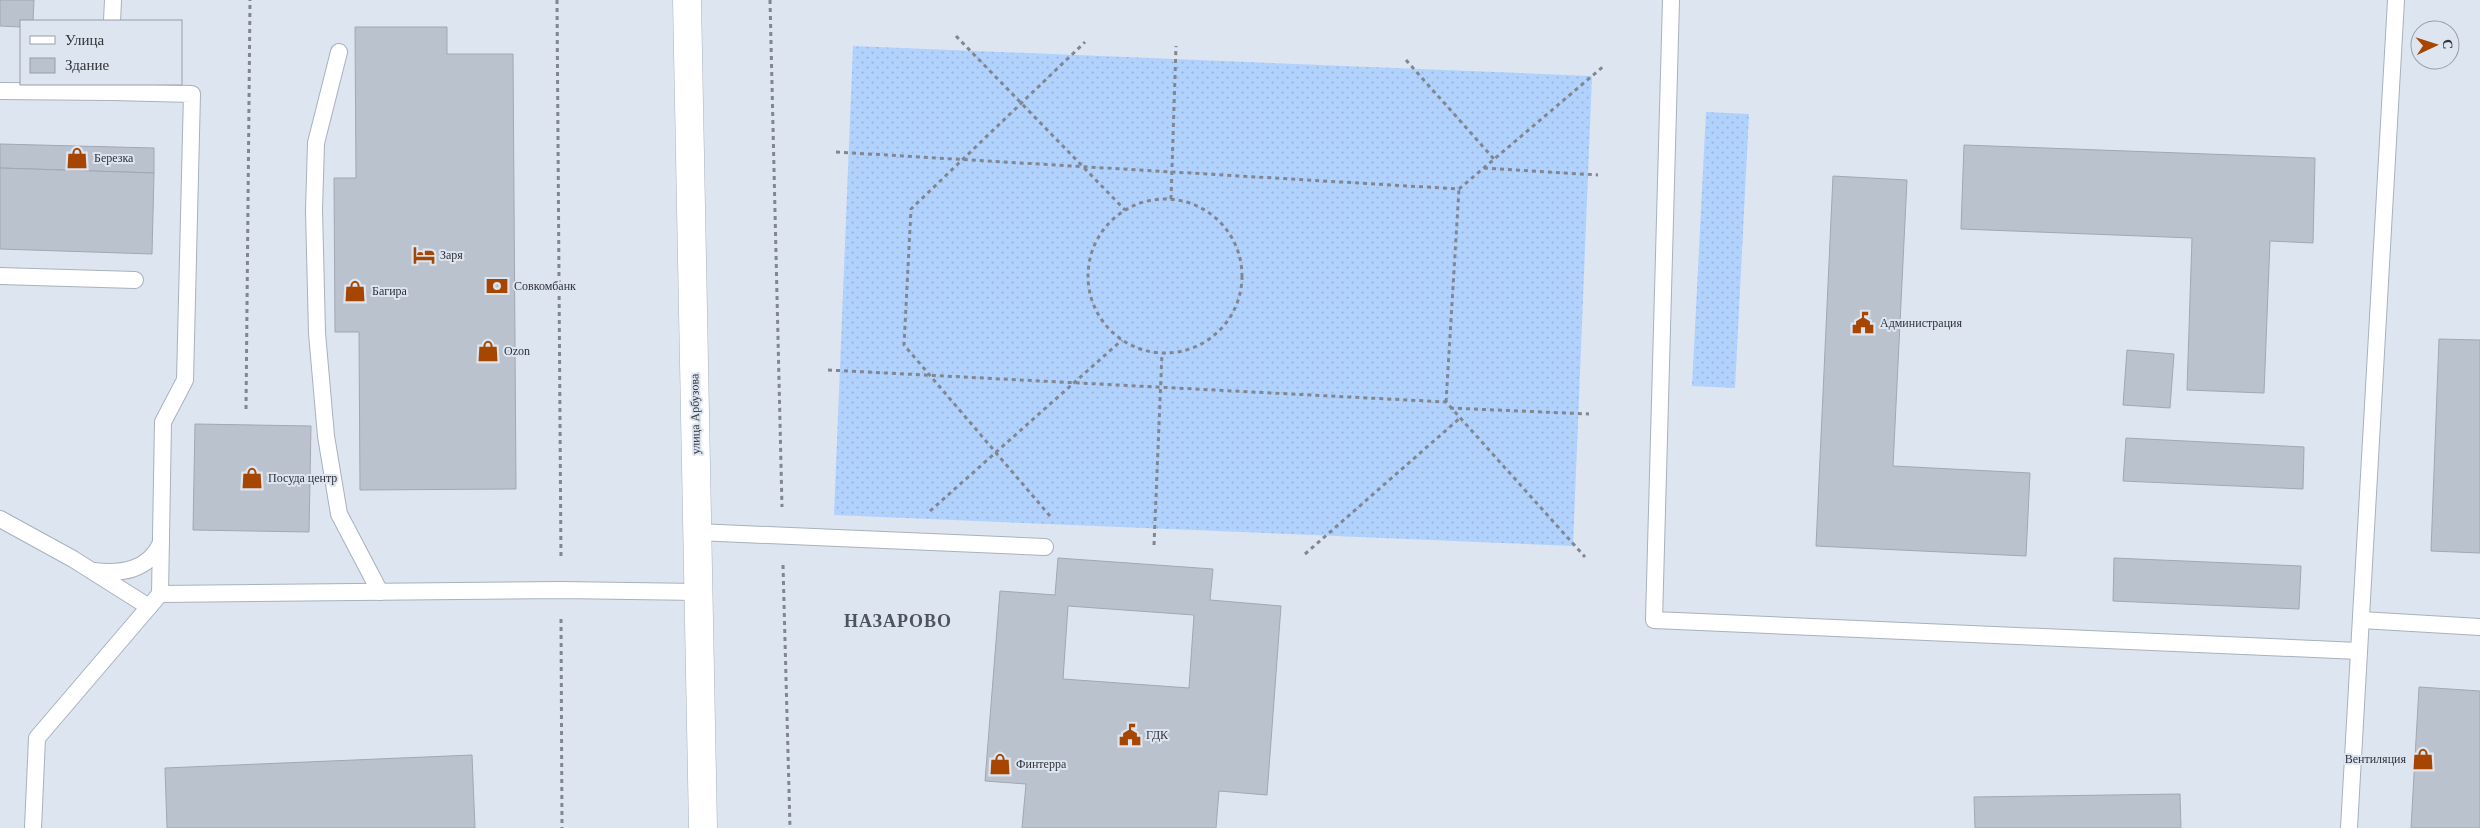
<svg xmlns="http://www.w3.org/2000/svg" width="2480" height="828" font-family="'Times New Roman',serif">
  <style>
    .grass { fill: url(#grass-dots) }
    .building { fill: #bac2cd; stroke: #a0a8b3; fill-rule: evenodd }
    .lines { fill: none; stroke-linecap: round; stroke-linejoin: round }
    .service-casing { stroke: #a8b1bc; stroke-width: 18 }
    .tertiary-casing { stroke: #a8b1bc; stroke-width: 29 }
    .path { stroke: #82878f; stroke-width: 3; stroke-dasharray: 4 4; stroke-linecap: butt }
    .service { stroke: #fff; stroke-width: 16 }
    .tertiary { stroke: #fff; stroke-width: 28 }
    .labels { text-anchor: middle; stroke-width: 4; stroke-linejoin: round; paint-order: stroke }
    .poi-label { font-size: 12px; fill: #303338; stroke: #dde5f1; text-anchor: start }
    .street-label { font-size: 12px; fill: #303338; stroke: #dde5f1 }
    .district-label { font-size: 18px; font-weight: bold; letter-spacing: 1px; fill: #4d545e; stroke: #dde5f1 }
  </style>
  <defs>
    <pattern id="grass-dots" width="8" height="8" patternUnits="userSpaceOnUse" patternTransform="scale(1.25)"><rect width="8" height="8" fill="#b2d2fe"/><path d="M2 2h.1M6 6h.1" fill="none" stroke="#99b5da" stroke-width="1.8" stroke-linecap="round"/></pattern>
  </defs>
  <rect width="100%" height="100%" fill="#dde5f1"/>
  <!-- grass -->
  <g class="grass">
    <polygon points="853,46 1592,76 1573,546 834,515"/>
    <polygon points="1706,112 1749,114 1735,388 1692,386"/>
  </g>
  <!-- building -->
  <g class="building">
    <polygon points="0,0 34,0 33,21 21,21 21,27 0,26"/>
    <polygon points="355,27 447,27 447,54 513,54 516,489 360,490 359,332 335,332 334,178 356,178"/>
    <polygon points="0,144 154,148 154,173 0,168"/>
    <polygon points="1964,145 2315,158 2313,243 2270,241 2264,393 2187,390 2192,238 1961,229"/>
    <polygon points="0,168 154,173 152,254 0,249"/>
    <polygon points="1833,176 1907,180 1893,466 2030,473 2026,556 1816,546"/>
    <polygon points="2439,339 2480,340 2480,553 2431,551"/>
    <polygon points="2127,350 2174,354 2170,408 2123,405"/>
    <polygon points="195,424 311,426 309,532 193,530"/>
    <polygon points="2126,438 2304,447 2303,489 2123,481"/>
    <path d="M 1058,558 L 1213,569 L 1210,600 L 1281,606 L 1267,795 L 1219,791 L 1216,828 L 1022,828 L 1026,784 L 985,781 L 1000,591 L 1055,595 ZM 1068,606 L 1194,615 L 1189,688 L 1063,679 Z"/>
    <polygon points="2114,558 2301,566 2299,609 2113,601"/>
    <polygon points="2419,687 2480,691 2480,828 2411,828"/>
    <polygon points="472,755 475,828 167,828 165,768"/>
    <polygon points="2180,794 2181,828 1975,828 1974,797"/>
  </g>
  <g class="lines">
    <!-- service casing -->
    <g class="service-casing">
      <g id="service">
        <polyline points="1671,0 1654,620 2359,651"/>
        <polyline points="112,21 113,0"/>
        <polyline points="339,52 316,143 314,210 317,333 326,436 339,514 380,592"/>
        <polyline points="112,84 112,92 192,94 185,380 163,422 160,594 561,590 699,592"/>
        <polyline points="0,91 112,92"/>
        <polyline points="0,276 135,280"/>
        <polyline points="0,519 73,559 149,607"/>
        <polyline points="697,532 1045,547"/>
        <path d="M 94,571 C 121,574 148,571 161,543"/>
        <polyline points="2361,620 2480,627"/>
        <polyline points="33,828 37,738 160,594"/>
        <polyline points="2349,828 2396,0"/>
      </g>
    </g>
    <!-- tertiary casing -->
    <g class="tertiary-casing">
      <polyline id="tertiary" points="687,0 703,828"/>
    </g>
    <!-- path -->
    <g class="path">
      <polyline points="557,0 561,560"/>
      <polyline points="770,0 782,507"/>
      <polyline points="956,36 1125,210"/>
      <polyline points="1406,60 1494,159"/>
      <polyline points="836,152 1459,189 1605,65"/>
      <polyline points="1484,168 1598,175"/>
      <polyline points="1171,199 1176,46"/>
      <circle cx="1165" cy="276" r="77"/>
      <polyline points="828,370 1446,402 1585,557"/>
      <polyline points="1446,402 1459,189"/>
      <polyline points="1450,408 1589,414"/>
      <polyline points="246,409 250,0"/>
      <polyline points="930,511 1122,340"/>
      <polyline points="1050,516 904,345 911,209 1085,42"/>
      <polyline points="1154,545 1162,353"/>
      <polyline points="1305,554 1460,418"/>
      <polyline points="783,565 790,828"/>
      <polyline points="561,619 562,828"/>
    </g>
    <!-- service -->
    <use href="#service" class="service"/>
    <!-- tertiary -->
    <use href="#tertiary" class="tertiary"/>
  </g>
  <!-- icons -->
  <defs>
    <g id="shop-bare" transform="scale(1.725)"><path d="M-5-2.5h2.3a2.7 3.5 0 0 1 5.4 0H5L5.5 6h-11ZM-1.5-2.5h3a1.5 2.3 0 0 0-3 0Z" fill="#a74600" stroke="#dde5f1" stroke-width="2.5" paint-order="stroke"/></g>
    <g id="hotel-bare" transform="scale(1.725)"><path d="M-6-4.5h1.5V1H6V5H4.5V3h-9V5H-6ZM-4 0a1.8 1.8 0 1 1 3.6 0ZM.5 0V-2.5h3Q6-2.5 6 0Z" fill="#a74600" stroke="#dde5f1" stroke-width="2.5" paint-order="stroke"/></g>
    <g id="bank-bare" transform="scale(1.725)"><path d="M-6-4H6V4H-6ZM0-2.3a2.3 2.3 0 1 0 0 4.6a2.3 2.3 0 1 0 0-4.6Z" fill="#a74600" stroke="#dde5f1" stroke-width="2.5" paint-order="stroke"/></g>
    <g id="civic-bare" transform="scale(1.725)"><path d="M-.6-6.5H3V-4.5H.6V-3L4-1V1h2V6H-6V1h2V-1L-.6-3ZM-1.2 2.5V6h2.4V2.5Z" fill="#a74600" stroke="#dde5f1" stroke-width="2.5" paint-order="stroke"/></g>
  </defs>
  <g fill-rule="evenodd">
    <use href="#shop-bare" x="77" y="158"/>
    <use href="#hotel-bare" x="424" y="255"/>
    <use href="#bank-bare" x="497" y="286"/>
    <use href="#shop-bare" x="355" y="291"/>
    <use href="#civic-bare" x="1863" y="323"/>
    <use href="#shop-bare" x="488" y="351"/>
    <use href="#shop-bare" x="252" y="478"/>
    <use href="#civic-bare" x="1130" y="735"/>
    <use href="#shop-bare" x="2423" y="759"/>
    <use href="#shop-bare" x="1000" y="764"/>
  </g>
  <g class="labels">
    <!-- poi labels -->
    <g class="poi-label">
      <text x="94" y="162">Березка</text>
      <text x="440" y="259">Заря</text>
      <text x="514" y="290">Совкомбанк</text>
      <text x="372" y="295">Багира</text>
      <text x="1880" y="327">Администрация</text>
      <text x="504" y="355">Ozon</text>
      <text x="268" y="482">Посуда центр</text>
      <text x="1146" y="739">ГДК</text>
      <text x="2406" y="763" text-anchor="end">Вентиляция</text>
      <text x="1016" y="768">Финтерра</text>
    </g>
    <!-- street labels -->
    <g class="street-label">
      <text transform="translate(695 414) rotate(-91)" y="4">улица Арбузова</text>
    </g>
    <!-- district labels -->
    <g class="district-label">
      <text x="898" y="627">НАЗАРОВО</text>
    </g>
  </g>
  <!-- legend -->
  <rect x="20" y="20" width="162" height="65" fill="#dde5f1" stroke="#989ea7"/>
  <rect x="30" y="36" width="25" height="8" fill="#ffffff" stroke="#989ea7"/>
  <text x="65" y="45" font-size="15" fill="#303338">Улица</text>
  <rect x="30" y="58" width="25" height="15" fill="#bac2cd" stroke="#989ea7"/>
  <text x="65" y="70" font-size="15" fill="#303338">Здание</text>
  <!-- north arrow -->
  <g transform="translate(2435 45) rotate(86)"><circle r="24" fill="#dde5f1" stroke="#989ea7"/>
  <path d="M0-4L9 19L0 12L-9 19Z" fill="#a74600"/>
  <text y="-8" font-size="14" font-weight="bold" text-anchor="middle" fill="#303338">С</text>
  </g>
</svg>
